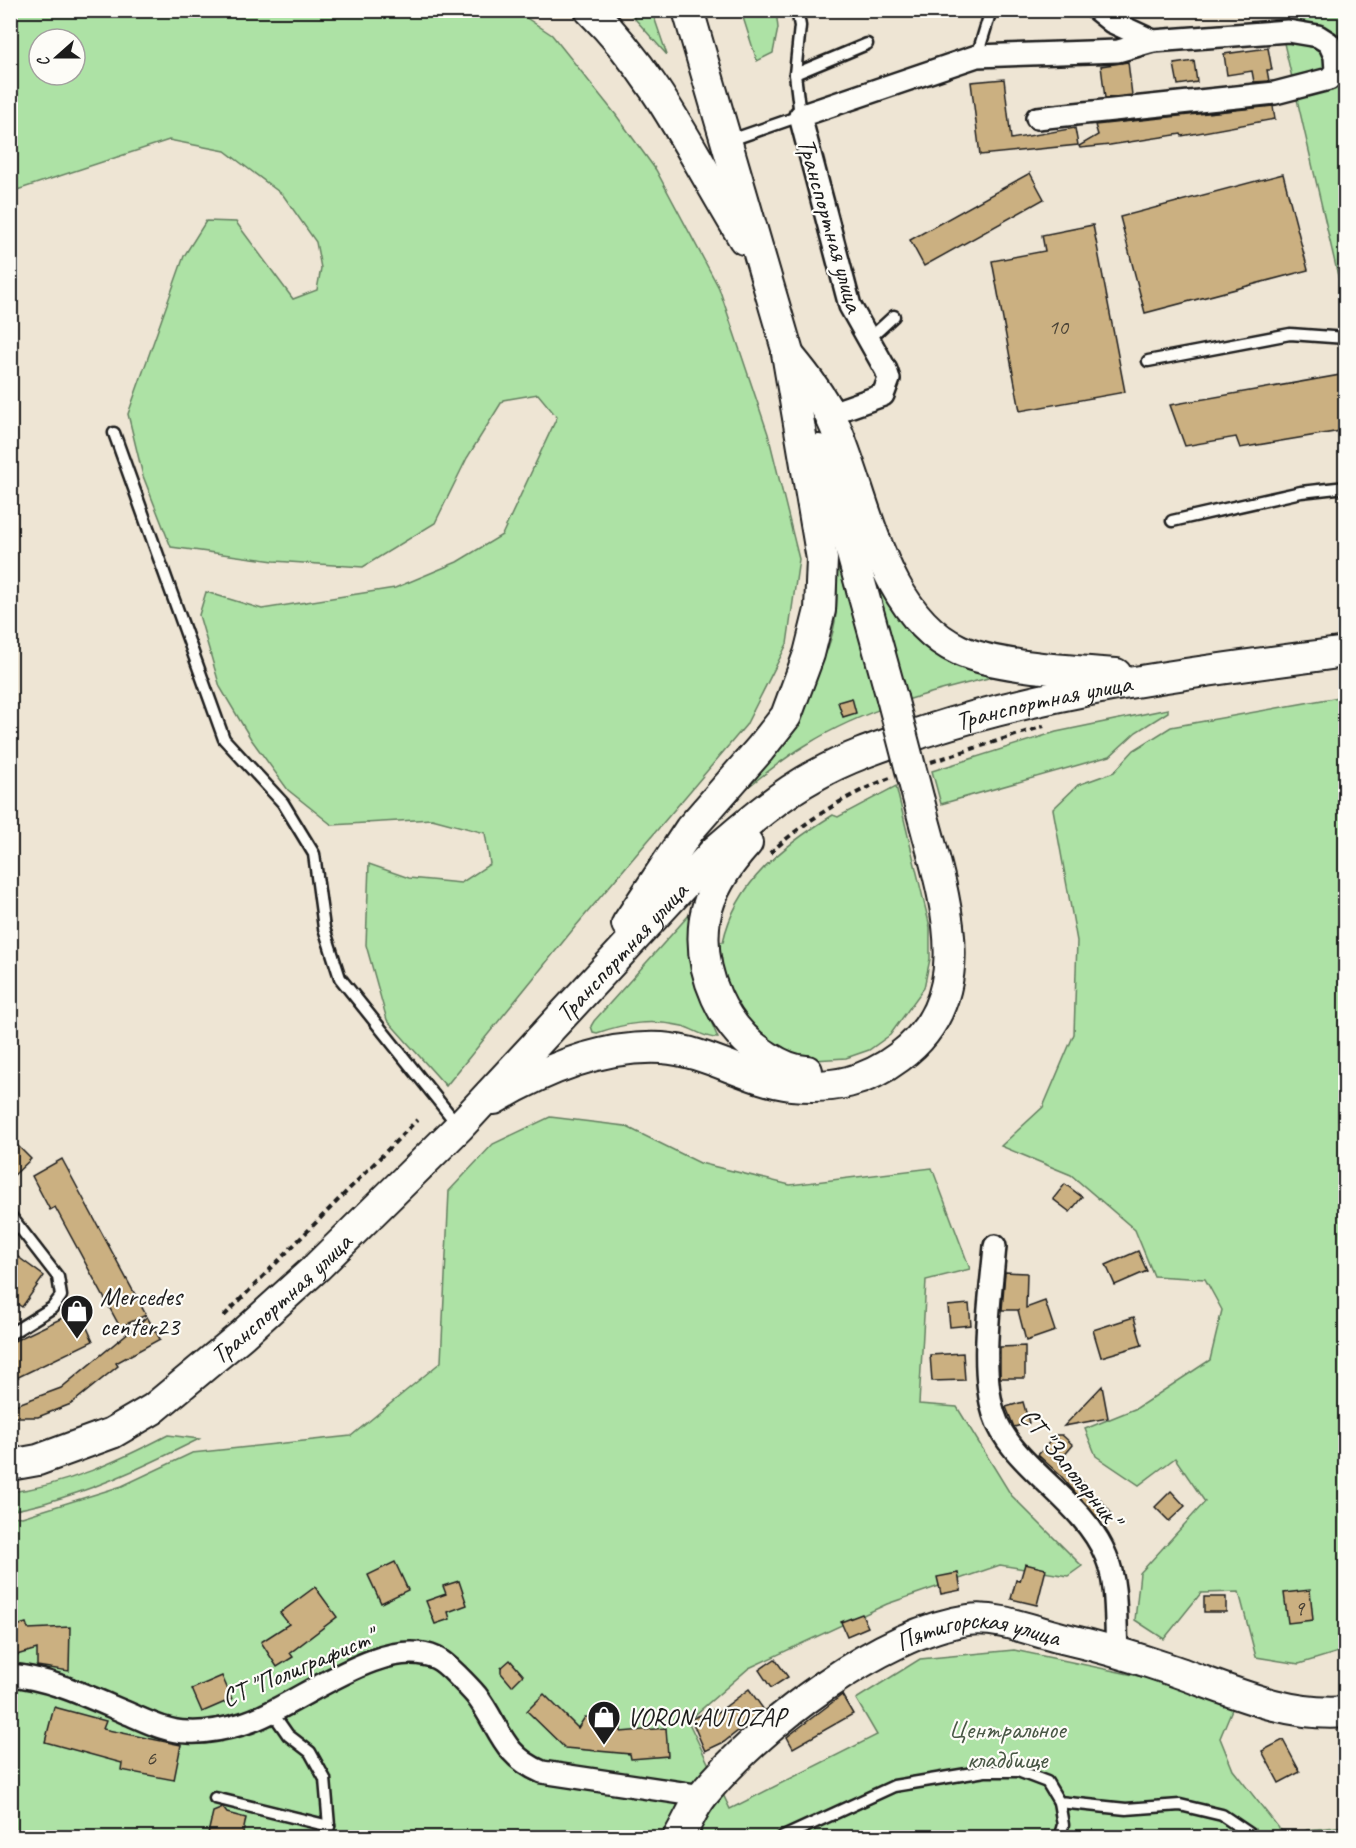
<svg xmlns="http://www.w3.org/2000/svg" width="1356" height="1848" font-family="Caveat,sans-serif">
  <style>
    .green { fill: #ade2a5; stroke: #647f60; stroke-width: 1.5; fill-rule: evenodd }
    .building { fill: #cbb081; stroke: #1c1c1c; stroke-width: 1.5 }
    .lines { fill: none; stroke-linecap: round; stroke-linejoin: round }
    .lane-casing { stroke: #1c1c1c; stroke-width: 15 }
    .street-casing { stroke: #1c1c1c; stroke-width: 26 }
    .secondary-casing { stroke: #1c1c1c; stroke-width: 34 }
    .path { stroke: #1c1c1c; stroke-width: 4; stroke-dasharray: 6 4.5; stroke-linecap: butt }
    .lane { stroke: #fdfcf7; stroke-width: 10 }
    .street { stroke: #fdfcf7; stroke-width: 21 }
    .secondary { stroke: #fdfcf7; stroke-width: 30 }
    .secondary-bridge-casing { stroke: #1c1c1c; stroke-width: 34; stroke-linecap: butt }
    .secondary-bridge { stroke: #fdfcf7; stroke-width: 30 }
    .labels { text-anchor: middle; stroke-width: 4.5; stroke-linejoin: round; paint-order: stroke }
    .number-label { font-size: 22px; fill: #484135 }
    .street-label { font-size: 26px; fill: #1c1c1c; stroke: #fdfcf7 }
    .poi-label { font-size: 26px; fill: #1c1c1c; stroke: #fdfcf7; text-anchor: start }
    .park-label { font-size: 26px; fill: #485745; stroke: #fdfcf7 }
  </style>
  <rect width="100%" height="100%" fill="#eee5d4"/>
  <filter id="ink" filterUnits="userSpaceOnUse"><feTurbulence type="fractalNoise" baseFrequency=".0167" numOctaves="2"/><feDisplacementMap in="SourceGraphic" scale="12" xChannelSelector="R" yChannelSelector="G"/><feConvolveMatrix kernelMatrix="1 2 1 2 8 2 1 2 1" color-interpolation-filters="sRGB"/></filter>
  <g filter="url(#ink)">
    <!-- green -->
    <g class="green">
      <path d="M 11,10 L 516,11 L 552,35 L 616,115 L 656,170 L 719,288 L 768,434 L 799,559 L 787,644 L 746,725 L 575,927 L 446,1086 L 387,1020 L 366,945 L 369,864 L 409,878 L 461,883 L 490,864 L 485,833 L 432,819 L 332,825 L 288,790 L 251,739 L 220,687 L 199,615 L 206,592 L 262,609 L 395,588 L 457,562 L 502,535 L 557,417 L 538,394 L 503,400 L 467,458 L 435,523 L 363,567 L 274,561 L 171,547 L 143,476 L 128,414 L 184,256 L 206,221 L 236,222 L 293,299 L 317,290 L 321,268 L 316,242 L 283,195 L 225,151 L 169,140 L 11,192 ZM 39,39 L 75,39 L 75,75 L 39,75 Z"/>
      <polygon points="628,11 652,11 667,55"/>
      <polygon points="741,11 776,11 778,28 773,53 757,61"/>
      <polygon points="1303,11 1345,11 1345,306 1283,39"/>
      <path d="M 837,554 L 847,598 L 892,581 L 1001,675 C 934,691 865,708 806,745 C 779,761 756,781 732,800 C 767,748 830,677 836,614 C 838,595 837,574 837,554 Z"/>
      <polygon points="1345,696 1345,1650 1299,1664 1256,1657 1239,1592 1201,1593 1164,1639 1135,1620 1140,1573 1205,1502 1175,1458 1139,1485 1096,1456 1085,1429 1137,1408 1210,1360 1222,1310 1205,1279 1154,1276 1135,1230 1071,1175 1001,1146 1043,1107 1074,1034 1077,941 1053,809 1078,785 1114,772 1134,750 1171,727"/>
      <polygon points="1168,709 1168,712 1136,732 1110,756 941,804 932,771 1056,732"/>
      <path d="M 896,786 L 930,927 L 930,959 L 924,988 L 890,1035 L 869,1050 L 846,1058 L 814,1060 L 784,1051 L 742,1020 L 718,967 L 719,942 L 723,942 C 736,882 783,846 833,815 L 838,817 Z"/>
      <path d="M 698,905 L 692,965 L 697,989 L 718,1038 C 706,1039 694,1029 682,1026 C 651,1019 626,1023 597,1033 L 593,1032 L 591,1026 L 594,1021 Z"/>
      <polygon points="550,1117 625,1126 700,1163 790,1185 932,1168 970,1269 926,1280 919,1404 957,1407 1011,1495 1082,1566 1068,1576 1000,1565 887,1604 749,1668 688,1721 730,1809 877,1735 856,1699 920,1659 1014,1650 1186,1686 1233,1707 1220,1738 1233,1770 1286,1837 11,1837 10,1516 22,1517 122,1486 192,1453 351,1436 441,1362 449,1191 493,1144"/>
      <path d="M 168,1435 L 199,1439 C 153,1462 110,1483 61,1498 C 44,1503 28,1509 11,1510 L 11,1492 C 66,1485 118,1461 168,1435 Z"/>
      <polygon points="1345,1826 1345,1837 1296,1837 1307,1830"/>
    </g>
    <!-- building -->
    <g class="building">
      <polygon points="1268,48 1272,70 1267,70 1269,81 1254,82 1252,71 1227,75 1224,54"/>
      <polygon points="1194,61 1197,82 1178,85 1174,64"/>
      <polygon points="1128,62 1132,95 1105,98 1101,66"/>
      <polygon points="1004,79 1011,139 1075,128 1078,145 980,155 971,82"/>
      <polygon points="1273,106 1275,119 1182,136 1181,134 1110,145 1080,148 1079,146 1098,135 1095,125"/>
      <polygon points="1030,173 1044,199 924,266 910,240"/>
      <polygon points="1283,174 1308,270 1145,313 1120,217"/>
      <polygon points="1093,225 1125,392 1020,411 992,261 1045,251 1042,235"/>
      <polygon points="1346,374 1346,430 1240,448 1236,437 1185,446 1170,405"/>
      <polygon points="852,698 856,713 843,717 838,702"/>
      <polygon points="10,1138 31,1159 10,1179"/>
      <polygon points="62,1159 146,1315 120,1327 55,1207 50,1210 32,1176"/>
      <polygon points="1065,1184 1082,1197 1070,1212 1053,1199"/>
      <polygon points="10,1251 44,1276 22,1307 10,1299"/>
      <polygon points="1138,1251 1147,1271 1115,1285 1106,1265"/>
      <polygon points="1005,1272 1027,1273 1026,1308 1045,1301 1055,1331 1026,1341 1018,1310 1002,1310"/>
      <polygon points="969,1304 971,1325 950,1327 948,1306"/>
      <polygon points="79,1310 93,1341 10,1381 10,1343"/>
      <polygon points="147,1317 160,1339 116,1363 118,1366 71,1404 38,1417 10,1417 10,1407 61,1388"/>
      <polygon points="1134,1317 1142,1345 1101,1357 1093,1330"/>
      <polygon points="1025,1346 1025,1378 1000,1378 1000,1347"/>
      <polygon points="963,1353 965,1380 932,1381 930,1355"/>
      <polygon points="1102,1386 1108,1418 1064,1426"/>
      <polygon points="1023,1402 1029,1423 1014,1427 1006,1407"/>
      <polygon points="1056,1435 1062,1435 1073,1445 1063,1457 1097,1501 1100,1499 1111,1513 1100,1521 1061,1476 1038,1455"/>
      <polygon points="1171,1491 1185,1506 1169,1521 1155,1507"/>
      <polygon points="395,1562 408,1590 381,1603 368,1575"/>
      <polygon points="1025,1564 1046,1569 1037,1605 1011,1599 1016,1580 1020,1581"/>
      <polygon points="958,1573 961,1590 941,1594 937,1577"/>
      <polygon points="459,1581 467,1605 448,1612 450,1619 435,1624 426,1601 446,1594 443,1586"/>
      <polygon points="315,1587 337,1617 290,1653 293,1657 277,1667 261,1642 289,1624 280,1613"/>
      <polygon points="1310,1590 1313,1620 1288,1623 1284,1593"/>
      <rect x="1204" y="1597" width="22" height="15"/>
      <polygon points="862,1614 868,1627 847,1636 841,1622"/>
      <polygon points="26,1623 28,1629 70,1627 69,1671 37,1666 37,1649 10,1657 10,1628"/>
      <polygon points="775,1659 788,1677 771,1688 759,1670"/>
      <polygon points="510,1660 523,1675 512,1686 501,1673 501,1668"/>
      <polygon points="222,1676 232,1699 202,1712 192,1689"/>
      <polygon points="749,1689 764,1710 724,1742 705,1751 691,1719 715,1709 717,1713"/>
      <polygon points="544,1694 578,1728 585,1717 621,1719 621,1732 666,1728 668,1756 631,1759 630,1754 565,1748 527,1711"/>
      <polygon points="842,1695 853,1714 793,1748 787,1737"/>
      <polygon points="54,1707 106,1721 103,1729 181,1745 174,1780 121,1770 122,1763 45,1742"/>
      <polygon points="1283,1740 1300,1772 1279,1783 1262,1751"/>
      <polygon points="223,1808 227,1813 246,1818 242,1838 207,1838 213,1812"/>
    </g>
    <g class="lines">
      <!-- lane casing -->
      <g class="lane-casing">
        <g id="lane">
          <polyline points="977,56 991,10"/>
          <polyline points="795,74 867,44"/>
          <polyline points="728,141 800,116 795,74 800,26 797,10"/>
          <polyline points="868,340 894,316"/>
          <polyline points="1148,361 1290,334 1346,338"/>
          <polyline points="114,433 224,739 283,803 314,854 324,928 340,978 457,1124"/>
          <polyline points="1172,521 1301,492 1346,487"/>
          <polyline points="10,1215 58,1277 61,1296 52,1308 10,1334"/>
          <polyline points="272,1712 288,1735 310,1752 325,1779 329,1826 326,1838"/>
          <polyline points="215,1798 329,1826"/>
          <polyline points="1059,1802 1063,1825 1059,1838"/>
          <polyline points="781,1838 894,1786 985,1771 1018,1771 1047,1782 1059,1802 1126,1809 1180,1805 1222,1815 1253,1836"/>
        </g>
      </g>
      <!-- street casing -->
      <g class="street-casing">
        <g id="street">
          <polyline points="1097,10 1112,22 1153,41"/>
          <polyline points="829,414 883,395 889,379 886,370 850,306 800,116 977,56 1118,51 1153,41 1288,31 1318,36 1329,43 1335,56 1336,71 1329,79 1275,93 1037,118"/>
          <path d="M 995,1246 C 991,1294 979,1367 994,1414 C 1010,1466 1083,1499 1106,1556 C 1118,1584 1115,1621 1117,1651"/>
          <path d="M 10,1675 C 50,1678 91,1698 127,1713 C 146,1721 167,1732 188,1732 C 205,1733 225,1729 242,1724 C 293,1710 380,1633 436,1658 C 443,1661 451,1669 457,1675 C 463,1681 470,1688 476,1695 C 500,1726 501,1755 542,1772 L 702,1796"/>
        </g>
      </g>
      <!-- secondary casing -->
      <g class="secondary-casing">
        <g id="secondary">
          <path d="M 590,10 C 658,76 695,160 744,239"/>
          <polyline points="688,10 793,370"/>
          <path d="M 790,357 C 805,375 819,393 829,413 C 865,486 877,612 959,650 C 999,668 1071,670 1116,674"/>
          <polyline points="819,450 846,532 892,698"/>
          <path d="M 747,843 C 728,864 710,889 705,918 C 697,972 723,1029 768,1057 C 779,1064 793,1071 807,1071"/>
          <polyline points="627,924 690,829 760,749 786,716 809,654 820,610 822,559 787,353"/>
          <path d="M 494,1099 C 543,1070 604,1045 662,1048 C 708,1051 747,1080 792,1085 C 833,1089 866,1082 899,1057 C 985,994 940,887 919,801"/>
          <path id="s1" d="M 10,1465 L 38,1460 L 112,1433 L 153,1409 L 242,1335 L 317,1267 L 459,1127 L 715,851 C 746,824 779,795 816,775 C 851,755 888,744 926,731 C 1062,687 1204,671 1346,652"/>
          <path id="s2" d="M 678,1838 C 687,1824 693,1807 703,1795 C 759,1726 880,1633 968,1620 C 999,1616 1032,1631 1062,1638 C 1097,1646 1131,1656 1166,1668 C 1223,1687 1284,1718 1346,1712"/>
        </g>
      </g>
      <!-- path -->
      <g class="path">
        <polyline points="931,762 1044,726"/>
        <path d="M 770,853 C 805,821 846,795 890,778"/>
        <polyline points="224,1316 417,1120"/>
      </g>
      <!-- lane -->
      <use href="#lane" class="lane"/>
      <!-- street -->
      <use href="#street" class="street"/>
      <!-- secondary -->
      <use href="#secondary" class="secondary"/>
      <!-- secondary-bridge casing -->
      <g class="secondary-bridge-casing">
        <polyline id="secondary-bridge" points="892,698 919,801"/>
      </g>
      <!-- secondary-bridge -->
      <use href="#secondary-bridge" class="secondary-bridge"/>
    </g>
  </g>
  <!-- icons -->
  <defs>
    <g id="shop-pin" transform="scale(1.725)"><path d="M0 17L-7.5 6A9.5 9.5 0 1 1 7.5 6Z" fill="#1c1c1c" stroke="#fdfcf7"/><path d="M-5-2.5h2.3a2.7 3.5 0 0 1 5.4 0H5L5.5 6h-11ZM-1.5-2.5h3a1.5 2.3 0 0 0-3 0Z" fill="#fff"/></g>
  </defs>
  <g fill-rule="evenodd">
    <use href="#shop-pin" x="77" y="1311"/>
    <use href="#shop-pin" x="604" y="1717"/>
  </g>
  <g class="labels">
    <!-- number labels -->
    <g class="number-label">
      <text x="1058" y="334">10</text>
      <text x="1299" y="1615">9</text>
      <text x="151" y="1765">6</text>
    </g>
    <!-- street labels -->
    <g class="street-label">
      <text transform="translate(831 225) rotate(74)" y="9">Транспортная улица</text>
      <text dy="9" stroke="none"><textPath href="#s1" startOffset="1314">Транспортная улица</textPath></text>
      <text dy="9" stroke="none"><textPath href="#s1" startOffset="810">Транспортная улица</textPath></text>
      <text dy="9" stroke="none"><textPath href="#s1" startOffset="324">Транспортная улица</textPath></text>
      <text transform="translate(1071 1467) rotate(51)" y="9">СТ "Заполярник"</text>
      <text dy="9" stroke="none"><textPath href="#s2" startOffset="382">Пятигорская улица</textPath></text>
      <text transform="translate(298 1667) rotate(-23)" y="9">СТ "Полиграфист"</text>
    </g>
    <!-- poi labels -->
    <g class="poi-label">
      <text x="100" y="1305">Mercedes<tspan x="100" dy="30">center23</tspan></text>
      <text x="627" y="1726">VORON.AUTOZAP</text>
    </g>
    <!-- park labels -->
    <g class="park-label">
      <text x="1007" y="1738">Центральное<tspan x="1007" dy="30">кладбище</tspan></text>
    </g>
  </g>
  <!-- margin -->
  <rect width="1356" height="1848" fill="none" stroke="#fdfcf7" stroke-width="36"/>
  <rect x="18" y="18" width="1320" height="1812" fill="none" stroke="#1c1c1c" stroke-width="2" filter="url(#ink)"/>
  <!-- north arrow -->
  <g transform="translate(57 57) rotate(249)"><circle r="28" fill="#fdfcf7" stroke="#a3a29f" stroke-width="1.5"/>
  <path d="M0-4.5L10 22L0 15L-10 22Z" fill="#1c1c1c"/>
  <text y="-9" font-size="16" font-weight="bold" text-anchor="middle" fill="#1c1c1c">С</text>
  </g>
</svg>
